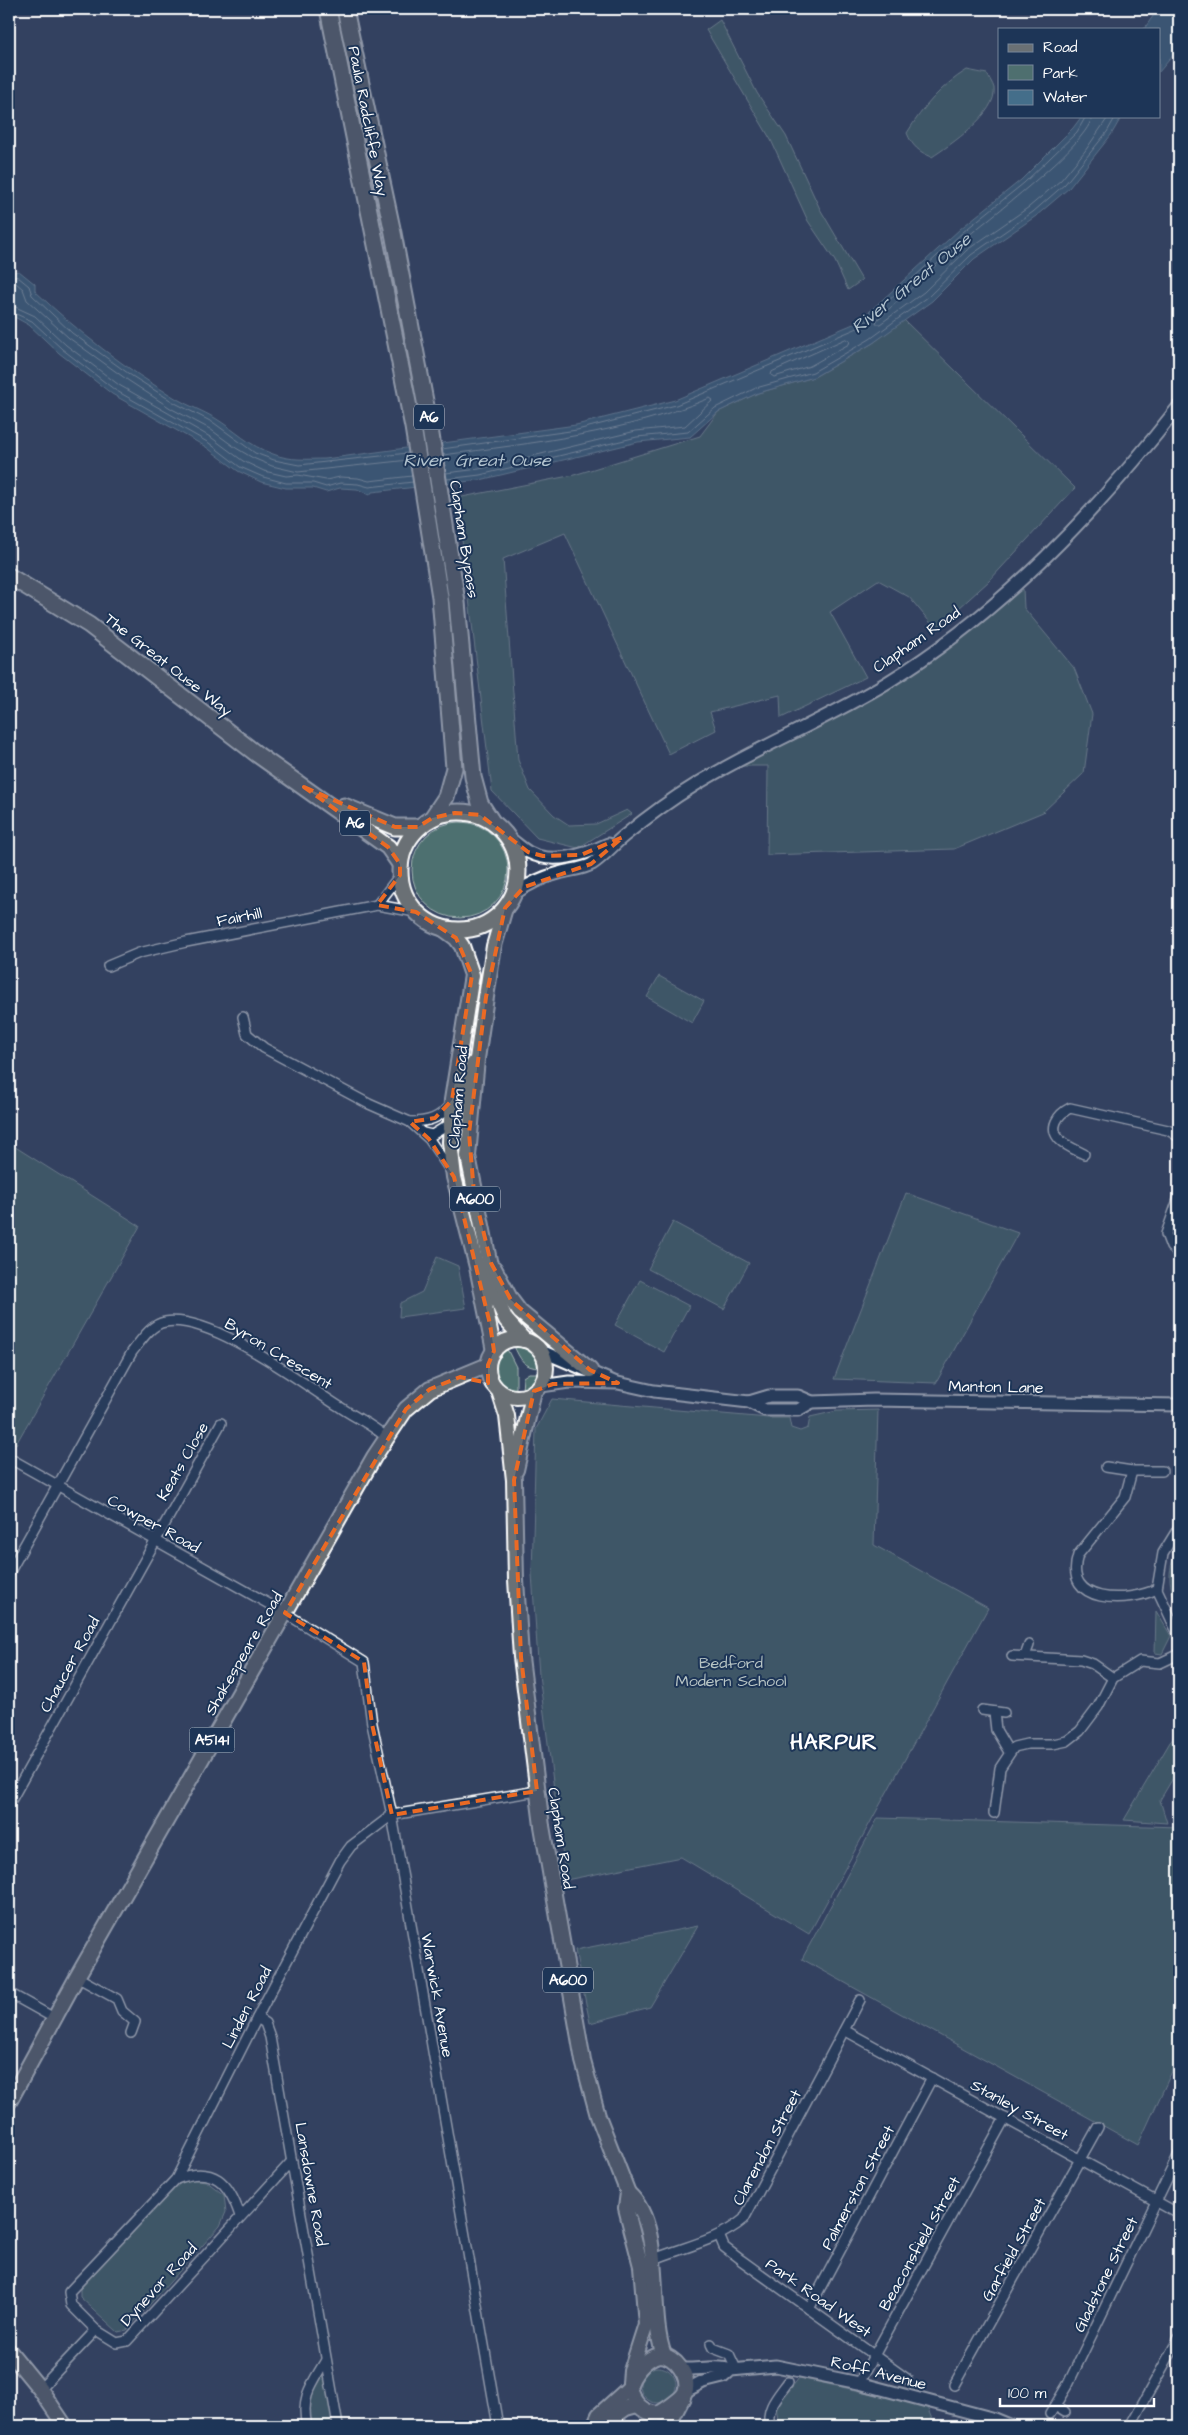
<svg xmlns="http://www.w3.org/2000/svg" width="1188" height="2435" font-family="'Architects Daughter',sans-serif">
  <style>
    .green { fill: #4e6f6f; stroke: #a6b7b7 }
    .water { fill: #446e8a; stroke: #8fa8b9 }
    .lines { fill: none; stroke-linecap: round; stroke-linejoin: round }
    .shore { stroke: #b4c5d0; stroke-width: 1 }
    .minor-casing { stroke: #fff; stroke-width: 12 }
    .tertiary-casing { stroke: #fff; stroke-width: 15 }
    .primary-casing { stroke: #fff; stroke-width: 18 }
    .trunk-casing { stroke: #fff; stroke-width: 19 }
    .minor { stroke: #1d3557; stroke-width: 9 }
    .tertiary { stroke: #1d3557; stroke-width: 11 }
    .primary { stroke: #6a7074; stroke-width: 14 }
    .trunk { stroke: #6a7074; stroke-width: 15 }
    .rail-casing { stroke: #fff; stroke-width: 5 }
    .rail { stroke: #1d3557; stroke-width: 3; stroke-dasharray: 9; stroke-linecap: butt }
    .marked { fill: none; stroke: #ea6a24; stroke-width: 4; stroke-dasharray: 10 6; stroke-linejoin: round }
    .labels { text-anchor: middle; stroke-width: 4; stroke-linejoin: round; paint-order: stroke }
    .shield { fill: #1d3557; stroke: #bbc2cd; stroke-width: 1 }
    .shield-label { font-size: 15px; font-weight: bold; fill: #fff }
    .street-label { font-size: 16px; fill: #fff; stroke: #1d3557 }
    .park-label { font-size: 16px; fill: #b8c5c5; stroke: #1d3557 }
    .water-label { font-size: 18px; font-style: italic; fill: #b4c5d0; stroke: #1d3557 }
    .district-label { font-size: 21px; font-weight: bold; letter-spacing: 1px; fill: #fff; stroke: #1d3557 }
  </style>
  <rect width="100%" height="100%" fill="#334260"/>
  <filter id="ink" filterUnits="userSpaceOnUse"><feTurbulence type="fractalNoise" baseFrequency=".02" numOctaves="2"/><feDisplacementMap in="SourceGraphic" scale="10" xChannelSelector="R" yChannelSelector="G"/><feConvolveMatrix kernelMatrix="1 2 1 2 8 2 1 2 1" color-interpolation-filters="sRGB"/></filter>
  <g filter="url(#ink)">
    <!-- green -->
    <g class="green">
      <polygon points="720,20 757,93 786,136 820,209 862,280 848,290 835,261 808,221 771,140 706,30"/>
      <path d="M 967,70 L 987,74 C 989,78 993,84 994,88 C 998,113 950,145 932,157 C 919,152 912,146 907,133 C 923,107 941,86 967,70 Z"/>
      <polygon points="904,320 1075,488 989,581 938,627 934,627 909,597 878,580 830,612 866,677 781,718 780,695 710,712 716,730 669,754 565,533 503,559 518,760 530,790 554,815 569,825 596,824 627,810 632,814 578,848 537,838 492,791 457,498 574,475 700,436 718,412 758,393 814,377 873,343"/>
      <polygon points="1023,589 1024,608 1074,668 1092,714 1084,773 1043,812 954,849 767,855 768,766 736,766 895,685 933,661"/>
      <circle cx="460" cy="870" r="48"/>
      <polygon points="659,976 704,1001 692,1023 647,997"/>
      <polygon points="9,1143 140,1226 16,1444 9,1439"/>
      <polygon points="906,1193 1018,1233 936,1383 834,1379"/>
      <polygon points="673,1222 749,1263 724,1309 648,1269"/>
      <polygon points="437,1257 458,1266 466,1308 399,1317 400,1303 422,1292"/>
      <polygon points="640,1280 689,1306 664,1352 615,1325"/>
      <path d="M 514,1346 C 528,1346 538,1353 540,1368 C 524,1368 520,1359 514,1346 Z"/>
      <path d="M 507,1349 L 516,1367 L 516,1393 C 494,1386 484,1362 507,1349 Z"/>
      <polygon points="529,1373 540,1373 532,1387 522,1391 523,1377"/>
      <polygon points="552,1399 768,1418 789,1418 791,1428 800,1431 808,1428 810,1417 837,1411 878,1410 874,1545 988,1608 809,1934 681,1857 566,1880 539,1675 532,1574 536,1429"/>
      <path d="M 1179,1543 L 1179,1610 C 1167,1583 1167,1571 1179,1543 Z"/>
      <polygon points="1156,1611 1171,1636 1162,1654 1155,1653"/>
      <polygon points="1179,1727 1179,1768 1160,1800 1167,1823 1124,1820"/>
      <polygon points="878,1818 1179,1827 1179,2056 1138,2145 802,1959"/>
      <polygon points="698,1926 650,2007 590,2023 575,1950"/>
      <polygon points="190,2179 206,2181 224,2195 226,2212 220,2226 127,2330 118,2332 80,2297 80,2289 177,2185"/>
      <circle cx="658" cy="2385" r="18"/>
      <path d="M 322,2376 L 327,2380 L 334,2426 L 309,2426 C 309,2407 307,2390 322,2376 Z"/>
      <polygon points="799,2378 926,2405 935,2426 856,2426 852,2421 844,2426 779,2426 776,2407"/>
    </g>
    <!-- water -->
    <g class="water">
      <polygon points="1158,9 1179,9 1179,48 1159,72 1159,29 1144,29"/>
      <path d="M 1082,116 L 1122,116 L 1111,135 L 1069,188 L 1036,216 L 974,259 L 932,301 L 873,343 L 814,377 L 758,393 L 718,412 L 690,437 L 638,442 L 480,480 L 372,492 L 370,495 L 357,489 L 340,488 L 326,492 L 313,488 L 286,488 L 261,482 L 238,471 L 206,447 L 112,394 L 59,353 L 29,325 L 9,314 L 9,268 L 13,272 L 19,271 L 35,284 L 35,291 C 78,332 126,369 177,399 C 189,406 203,411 215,418 C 235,430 249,446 273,454 C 290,461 308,459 325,459 L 576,425 L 675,400 L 858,322 L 960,229 L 1021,180 L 1073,128 Z"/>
    </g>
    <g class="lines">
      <!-- shore -->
      <g class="shore">
        <path d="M 1092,116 C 1091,142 990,217 967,237 C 936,264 907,293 877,320 L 876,324 L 880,324 L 924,292 L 967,250 L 1029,207 L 1061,180 L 1085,151 L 1109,116"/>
        <polyline points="9,275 18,277 29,286 32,295 72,333 132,376 175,403 214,423 255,453 274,460 299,465 408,453"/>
        <polyline points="9,282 16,283 23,289 27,300 69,338 129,381 172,409 210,429 236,448 253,458 272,466 298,472 409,460"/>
        <polyline points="9,304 35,316 66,345 119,385 212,438 243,461 264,471 286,476 298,475 326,480 340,477 358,478 369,481 412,476"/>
        <polyline points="9,311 32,321 62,349 115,390 209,443 240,467 263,477 286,483 313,483 326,487 340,483 358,484 369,487 413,482"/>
        <polygon points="846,339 850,341 849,344 810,366 774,377 771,375 772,372"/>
        <polyline points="442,449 577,430 676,405 860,327 963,232 1024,183 1077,132 1086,116"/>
        <path d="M 443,455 C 533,443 625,433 710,398 L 713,400 L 685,426 L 636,431 L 479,469 L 446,473"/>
        <polyline points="447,479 480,475 637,437 688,432 715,408 756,388 813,372 870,339 928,297 971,255 1033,212 1065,184 1107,132 1116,116"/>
      </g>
      <!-- minor casing -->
      <g class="minor-casing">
        <g id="minor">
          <polyline points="377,905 400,875"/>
          <polyline points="108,966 139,953 186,942 377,905 416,912"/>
          <polyline points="243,1017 247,1034 264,1048 369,1104 410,1122 429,1139 452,1173"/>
          <path d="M 410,1122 C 427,1122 441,1119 451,1103"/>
          <polyline points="423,1133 432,1135 450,1124"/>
          <path d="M 1084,1154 C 1076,1150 1066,1146 1060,1140 C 1048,1128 1058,1114 1070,1108 L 1168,1130 L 1179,1137"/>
          <polyline points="1179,1197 1166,1234 1171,1247 1179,1254"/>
          <polyline points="9,1458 285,1613 364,1662 372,1724 392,1815 498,2426"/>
          <polyline points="1106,1467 1132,1471 1162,1471"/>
          <path d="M 1132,1471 L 1125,1497 L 1078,1555 C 1062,1605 1128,1603 1157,1589"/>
          <polyline points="1179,1527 1163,1553 1157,1589 1179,1636"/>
          <path d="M 9,1573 L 132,1352 C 140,1342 151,1324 165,1322 C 212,1314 300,1382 340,1407 C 356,1418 373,1425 387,1438"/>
          <polyline points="1012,1656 1081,1660 1093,1664 1113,1678"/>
          <polyline points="1025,1656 1029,1645"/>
          <polyline points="982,1710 1004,1713"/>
          <polyline points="994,1712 996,1730 1009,1752"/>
          <polyline points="9,1804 221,1423"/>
          <polyline points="994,1813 1000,1768 1014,1747 1027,1744 1053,1744 1067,1741 1080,1731 1098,1707 1113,1678 1140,1661 1160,1663 1179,1654"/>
          <polyline points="77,1977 117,1999 122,2011 135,2022 131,2033"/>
          <polyline points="9,1993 54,2018"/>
          <polyline points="257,2018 265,2023 270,2037 338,2426"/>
          <polyline points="846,2031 1179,2214"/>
          <polyline points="292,2161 127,2341 117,2343 96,2330 71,2305 69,2292 176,2179 262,2008 340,1861 351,1846 392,1815 537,1791"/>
          <path d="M 176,2179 C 214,2165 229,2182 240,2216"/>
          <polyline points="719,2235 724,2247 741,2260 907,2379"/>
          <path d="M 654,2259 C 684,2247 719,2240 744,2219 L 860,2000"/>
          <polyline points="809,2309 932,2078"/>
          <polyline points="711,2344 713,2348 729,2354 736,2369"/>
          <polyline points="859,2383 1005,2118"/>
          <polyline points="954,2385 1098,2127"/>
          <polyline points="40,2389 96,2330"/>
          <polyline points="1055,2406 1065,2412"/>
          <polyline points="1050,2414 1068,2384 1179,2154"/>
          <path d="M 307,2426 C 300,2397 312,2384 326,2360"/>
          <path d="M 770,2426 C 765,2409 778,2396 788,2382"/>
          <polyline points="1130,2426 1179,2338"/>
        </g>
      </g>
      <!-- tertiary casing -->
      <g class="tertiary-casing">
        <g id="tertiary">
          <path d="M 508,837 C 515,842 521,848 528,852 C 552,865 585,855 608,844"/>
          <path d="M 514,894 C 528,884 543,877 559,873 C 569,870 583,869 592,864 C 603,857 613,845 624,836 C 646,818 670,800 695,785 C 757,747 826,720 888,682 C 1002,612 1097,511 1179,406"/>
          <polyline points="539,1350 614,1382"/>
          <polyline points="541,1386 569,1382 618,1383 654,1391 749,1402 765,1410 798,1410 812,1402"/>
          <polyline points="749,1402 769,1396 798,1396 812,1402 874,1400 1179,1405"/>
          <path d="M 681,2369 C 697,2370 717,2365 731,2370"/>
          <polyline points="686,2391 703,2382 723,2377 731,2370 776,2366 859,2383 995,2419 1012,2426"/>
        </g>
      </g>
      <!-- primary casing -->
      <g class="primary-casing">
        <g id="primary">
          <polyline points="505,908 494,946 486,997 477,1059 468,1156 497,1300 506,1320 524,1340"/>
          <polyline points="441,927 456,938 462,946 472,975 452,1100 450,1142 454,1177 477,1267 494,1351"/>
          <polyline points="460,1104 466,1077 475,1062"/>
          <polyline points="494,1268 511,1300 520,1312 590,1370"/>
          <circle cx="517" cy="1368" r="29"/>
          <polyline points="499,1391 507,1416 514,1480 516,1580 521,1657 542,1826 583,2061 598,2116 628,2193 626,2208 641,2266 646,2324 631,2371 630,2383"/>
          <polyline points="516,1470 534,1391"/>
          <polyline points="9,2102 77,1977 285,1613 374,1457 406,1409 430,1389 488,1365"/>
          <path d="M 628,2193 C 666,2226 647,2311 664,2355"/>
          <polyline points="9,2351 40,2389 65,2426"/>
          <path d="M 659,2355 C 675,2355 691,2377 685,2392 C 683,2398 664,2411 658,2414 C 641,2412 634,2403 629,2388 C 632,2374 646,2358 659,2355 Z"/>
          <polyline points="595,2424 599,2415 629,2388"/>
          <polyline points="592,2426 606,2422 626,2408 637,2405"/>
          <polyline points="668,2426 683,2397"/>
        </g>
      </g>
      <!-- trunk casing -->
      <g class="trunk-casing">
        <g id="trunk">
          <polyline points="328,9 413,427 440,597 454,768 446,797 432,818"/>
          <polyline points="345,9 393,233 429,422 457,602 473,777 480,803 491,820"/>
          <polyline points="9,576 89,625 258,755 388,847 400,864"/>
          <polyline points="344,806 395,827 418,827"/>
          <circle cx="459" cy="871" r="59"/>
        </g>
      </g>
      <!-- minor -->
      <use href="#minor" class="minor"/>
      <!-- tertiary -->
      <use href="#tertiary" class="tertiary"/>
      <!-- primary -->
      <use href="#primary" class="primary"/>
      <!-- trunk -->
      <use href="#trunk" class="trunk"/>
      <!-- rail casing -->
      <g class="rail-casing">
        <polyline id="rail" points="9,43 14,9"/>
      </g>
      <!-- rail -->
      <use href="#rail" class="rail"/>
    </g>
  </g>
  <!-- marked area -->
  <path d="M0 0H1188V2435H0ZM 304,787 L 395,827 L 418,827 L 432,818 L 455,813 L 480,815 L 528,852 L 543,856 L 581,855 L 623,837 L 591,864 L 524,887 L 505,908 L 486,997 L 469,1133 L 474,1193 L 491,1263 L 511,1300 L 590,1370 L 618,1383 L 553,1384 L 534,1391 L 514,1480 L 521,1657 L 537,1791 L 392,1815 L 372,1724 L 364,1662 L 285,1613 L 406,1409 L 430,1389 L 460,1377 L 488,1383 L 488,1365 L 494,1351 L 490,1324 L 454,1177 L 429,1139 L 410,1122 L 435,1118 L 452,1100 L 472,975 L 456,938 L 416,912 L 377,905 L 400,875 L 400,864 L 388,847 Z" fill="#334260" fill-opacity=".55" fill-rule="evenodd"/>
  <path class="marked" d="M 304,787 L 395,827 L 418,827 L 432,818 L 455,813 L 480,815 L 528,852 L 543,856 L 581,855 L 623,837 L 591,864 L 524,887 L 505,908 L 486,997 L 469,1133 L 474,1193 L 491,1263 L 511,1300 L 590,1370 L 618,1383 L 553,1384 L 534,1391 L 514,1480 L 521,1657 L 537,1791 L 392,1815 L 372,1724 L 364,1662 L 285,1613 L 406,1409 L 430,1389 L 460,1377 L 488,1383 L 488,1365 L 494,1351 L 490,1324 L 454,1177 L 429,1139 L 410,1122 L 435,1118 L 452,1100 L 472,975 L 456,938 L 416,912 L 377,905 L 400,875 L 400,864 L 388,847 Z"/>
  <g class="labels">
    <!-- shield labels -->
    <g class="shield">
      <rect x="414" y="404.5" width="30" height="25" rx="4"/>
      <rect x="340" y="810.5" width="30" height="25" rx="4"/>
      <rect x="450" y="1186.5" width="50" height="25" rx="4"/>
      <rect x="189.5" y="1727.5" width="45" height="25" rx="4"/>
      <rect x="543" y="1967.5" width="50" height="25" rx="4"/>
    </g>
    <g class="shield-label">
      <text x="429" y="422">A6</text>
      <text x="355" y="828">A6</text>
      <text x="475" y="1204">A600</text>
      <text x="212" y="1745">A5141</text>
      <text x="568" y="1985">A600</text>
    </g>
    <!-- street labels -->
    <g class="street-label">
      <text transform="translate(369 121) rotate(79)" y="6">Paula Radcliffe Way</text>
      <text transform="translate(465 539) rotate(81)" y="6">Clapham Bypass</text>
      <text transform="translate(916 639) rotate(-35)" y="6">Clapham Road</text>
      <text transform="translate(169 664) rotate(38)" y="6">The Great Ouse Way</text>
      <text transform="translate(239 916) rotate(-11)" y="6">Fairhill</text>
      <text transform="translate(457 1097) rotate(-85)" y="6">Clapham Road</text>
      <text transform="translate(279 1353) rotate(31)" y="6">Byron Crescent</text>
      <text transform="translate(996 1386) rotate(1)" y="6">Manton Lane</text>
      <text transform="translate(182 1461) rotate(-60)" y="6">Keats Close</text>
      <text transform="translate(154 1523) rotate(29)" y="6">Cowper Road</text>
      <text transform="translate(243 1653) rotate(-60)" y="6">Shakespeare Road</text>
      <text transform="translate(69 1664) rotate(-61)" y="6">Chaucer Road</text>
      <text transform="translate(562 1838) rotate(81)" y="6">Clapham Road</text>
      <text transform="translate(438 1995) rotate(80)" y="6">Warwick Avenue</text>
      <text transform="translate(246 2007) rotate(-63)" y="6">Linden Road</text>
      <text transform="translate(1020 2109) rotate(29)" y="6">Stanley Street</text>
      <text transform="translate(766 2147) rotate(-62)" y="6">Clarendon Street</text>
      <text transform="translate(312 2184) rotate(80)" y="6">Lansdowne Road</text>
      <text transform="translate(857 2187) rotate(-62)" y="6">Palmerston Street</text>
      <text transform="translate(919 2243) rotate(-61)" y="6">Beaconsfield Street</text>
      <text transform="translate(1013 2249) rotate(-61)" y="6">Garfield Street</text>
      <text transform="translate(1105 2274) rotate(-64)" y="6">Gladstone Street</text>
      <text transform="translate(158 2284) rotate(-48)" y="6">Dynevor Road</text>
      <text transform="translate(819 2297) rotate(35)" y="6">Park Road West</text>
      <text transform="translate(879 2372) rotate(14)" y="6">Roff Avenue</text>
    </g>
    <!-- park labels -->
    <g class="park-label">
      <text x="731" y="1668">Bedford<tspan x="731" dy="18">Modern School</tspan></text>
    </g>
    <!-- water labels -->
    <g class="water-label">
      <text transform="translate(911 283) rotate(-39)" y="6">River Great Ouse</text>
      <text x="477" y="466">River Great Ouse</text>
    </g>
    <!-- district labels -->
    <g class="district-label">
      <text x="834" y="1749">HARPUR</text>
    </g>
  </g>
  <!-- margin -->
  <rect width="1188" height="2435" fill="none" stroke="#1d3557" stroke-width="30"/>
  <rect x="15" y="15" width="1158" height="2405" fill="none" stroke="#fff" stroke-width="2" filter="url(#ink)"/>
  <!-- legend -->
  <rect x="998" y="28" width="162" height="90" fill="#1d3557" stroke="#77869a"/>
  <rect x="1008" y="44" width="25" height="8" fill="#6a7074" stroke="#77869a"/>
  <text x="1043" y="52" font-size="15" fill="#ffffff">Road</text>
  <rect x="1008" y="65" width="25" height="15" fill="#4e6f6f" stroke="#77869a"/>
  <text x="1043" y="78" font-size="15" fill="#ffffff">Park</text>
  <rect x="1008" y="90" width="25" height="15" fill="#446e8a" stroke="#77869a"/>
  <text x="1043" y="102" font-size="15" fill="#ffffff">Water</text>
  <!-- scale -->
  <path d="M1000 2398v8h154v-8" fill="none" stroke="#ffffff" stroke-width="2.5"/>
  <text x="1008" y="2398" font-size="15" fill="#ffffff" stroke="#1d3557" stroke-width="4" paint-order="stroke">100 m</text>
</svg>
